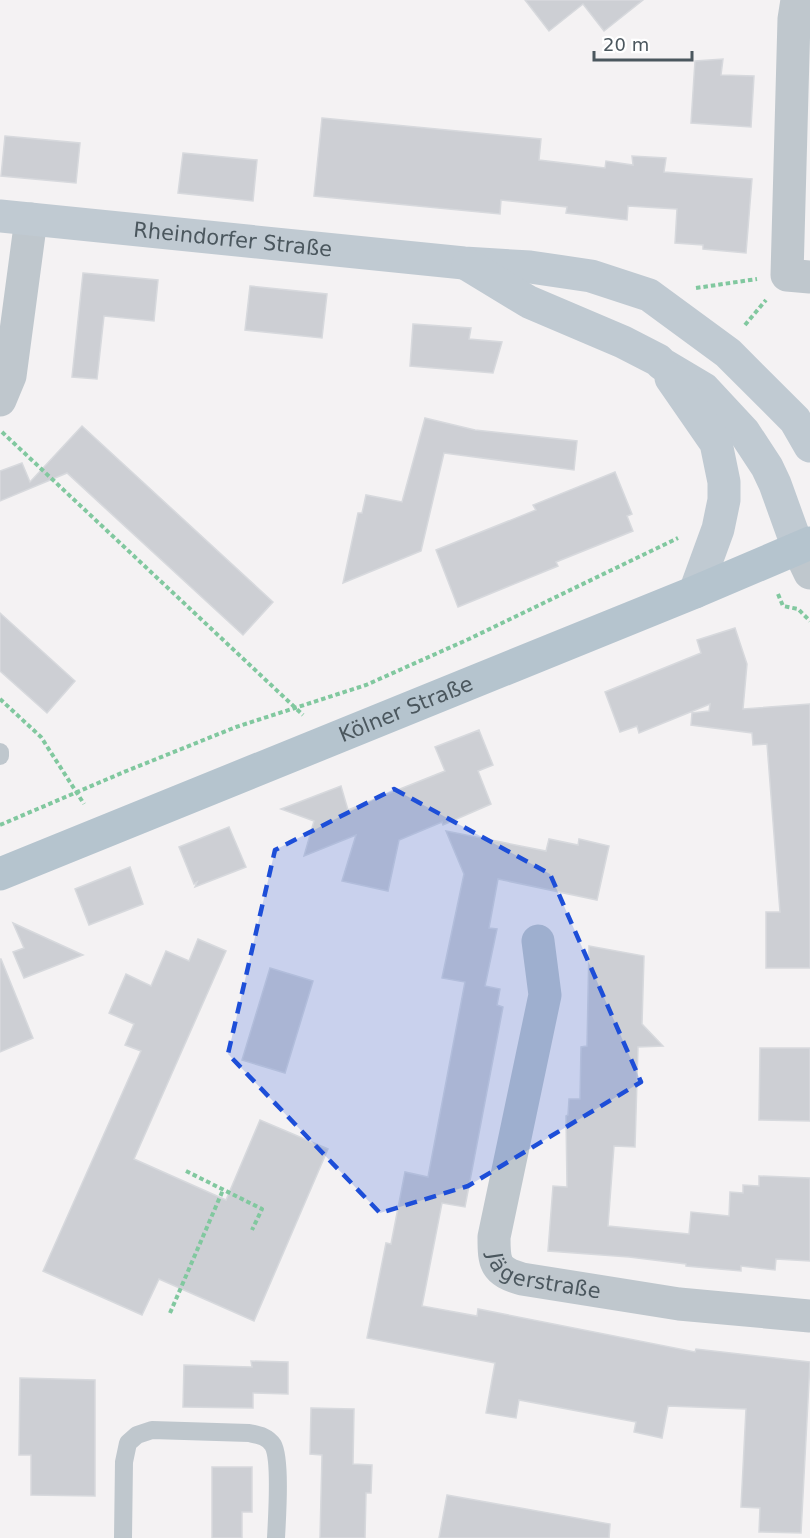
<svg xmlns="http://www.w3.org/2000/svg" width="810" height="1538" font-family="'DejaVu Sans',sans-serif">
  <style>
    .building { fill: #cdcfd4; stroke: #d7d9dd; stroke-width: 1.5 }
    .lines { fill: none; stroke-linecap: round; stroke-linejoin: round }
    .path { stroke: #81c89f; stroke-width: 4; stroke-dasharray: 4.5 3; stroke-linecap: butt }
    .lane { stroke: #bfc7cd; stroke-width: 18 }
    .street { stroke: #bfc7cd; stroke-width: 33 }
    .secondary { stroke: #c0cad2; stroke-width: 33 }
    .primary { stroke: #b5c4ce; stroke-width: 33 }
    .marked { fill: #1d4ed8; fill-opacity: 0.2; stroke: #1d4ed8; stroke-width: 4.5; stroke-dasharray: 12 8; stroke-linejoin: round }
    .labels { text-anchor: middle; stroke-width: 6; stroke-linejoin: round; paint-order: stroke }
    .street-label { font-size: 21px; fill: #4b575e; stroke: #fff }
  </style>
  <rect width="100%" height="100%" fill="#f4f2f3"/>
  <!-- building -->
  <g class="building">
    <polygon points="525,0 643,0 604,31 583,4 549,31"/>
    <polygon points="723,59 721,75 754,76 751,127 691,123 695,61"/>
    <polygon points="322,118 541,139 539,160 605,168 606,161 633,165 632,156 666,158 664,172 752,179 746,253 703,249 703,245 675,243 677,209 628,206 627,220 566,213 567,207 501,200 500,214 314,196"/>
    <polygon points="5,136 80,143 76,183 1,176"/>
    <polygon points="183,153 257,160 253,201 178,193"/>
    <polygon points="83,273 158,280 154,321 104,316 97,379 72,377"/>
    <polygon points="250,286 327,294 322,338 245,330"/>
    <polygon points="413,324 471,328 469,339 502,342 493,373 410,366"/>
    <polygon points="425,418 475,430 577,441 574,470 444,453 421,551 343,583 358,513 362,513 366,495 402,502"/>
    <polygon points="82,426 273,602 243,635 67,473 0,501 0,471 22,463 30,482"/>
    <polygon points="615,472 632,514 627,516 633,531 556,562 558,566 458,607 436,550 536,510 533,505"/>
    <polygon points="0,613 75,681 47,713 0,671"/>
    <polygon points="735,628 747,664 743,709 810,704 810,968 766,968 766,912 780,912 767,744 753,745 752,733 691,725 692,713 709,711 710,704 639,733 637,726 620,732 605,692 701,653 697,640"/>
    <polygon points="479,730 493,765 478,771 491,804 443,825 442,822 399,840 388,891 342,881 356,835 304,856 314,821 281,809 341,786 348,810 400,789 445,771 435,747"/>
    <polygon points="229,827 246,867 195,887 197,882 194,884 179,847"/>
    <polygon points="446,831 546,851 549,839 578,845 579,839 609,846 597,900 498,879 489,928 497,929 485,986 500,989 497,1005 503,1007 465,1207 442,1203 422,1306 477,1316 478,1309 695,1352 696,1349 810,1362 801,1533 759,1532 760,1508 741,1507 746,1409 668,1406 662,1438 634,1432 636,1422 519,1400 516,1418 486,1413 495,1363 367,1338 386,1243 391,1244 405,1172 428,1177 465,982 442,978 464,874"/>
    <polygon points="130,867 143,904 89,925 75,889"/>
    <polygon points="13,923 83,955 24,978 13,952 24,948"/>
    <polygon points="198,939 226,951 134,1159 226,1200 260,1120 328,1149 254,1321 159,1279 142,1315 43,1271 141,1051 125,1045 134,1024 109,1013 126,974 151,986 166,951 189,961"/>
    <polygon points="589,946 644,956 642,1024 663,1046 638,1047 635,1147 614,1146 608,1226 689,1234 691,1212 729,1216 730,1192 743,1193 743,1185 759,1186 759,1176 810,1178 810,1261 776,1259 775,1270 741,1266 741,1271 686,1266 686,1264 629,1257 548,1251 553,1186 567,1187 566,1116 568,1115 569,1099 580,1099 581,1047 587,1046"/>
    <polygon points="0,959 1,959 33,1038 0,1052"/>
    <polygon points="270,968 313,981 285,1073 242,1060"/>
    <polygon points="760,1048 810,1048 810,1121 759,1120"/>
    <polygon points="251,1361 288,1362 288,1394 253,1393 253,1408 183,1407 184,1365 252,1367"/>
    <polygon points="20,1378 95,1380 95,1496 31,1495 31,1455 19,1455"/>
    <polygon points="311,1408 354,1409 353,1464 372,1465 371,1493 366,1493 365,1538 320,1538 322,1455 310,1454"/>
    <polygon points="212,1467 252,1467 252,1512 242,1512 242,1538 212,1538"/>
    <polygon points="447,1495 610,1524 609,1538 439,1538"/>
  </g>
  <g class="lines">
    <!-- path -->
    <g class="path">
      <polyline points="696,288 757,279"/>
      <polyline points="745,325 766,300"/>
      <polyline points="2,432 303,715"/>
      <polyline points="778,594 783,606 798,609 810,621"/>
      <polyline points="0,699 41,737 84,804"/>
      <polyline points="0,825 124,772 236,727 366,685 469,639 678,538"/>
      <polyline points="186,1171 262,1209 252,1230"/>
      <polyline points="170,1313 223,1190"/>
    </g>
    <!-- lane -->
    <g class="lane">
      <polyline points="0,752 0,756"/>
      <path d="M 123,1538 L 124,1462 L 128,1443 L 137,1435 L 152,1430 L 249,1433 C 258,1435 267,1436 273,1445 C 281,1459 277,1519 276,1538"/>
    </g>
    <!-- street -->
    <g class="street">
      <polyline points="797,0 794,19 787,275 810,277"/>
      <polyline points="0,400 10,376 31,219"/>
      <polyline points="798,548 810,573"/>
      <path id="s1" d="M 538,941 L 545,995 L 494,1237 C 494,1264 495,1271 522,1279 L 679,1304 L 810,1316"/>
    </g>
    <!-- secondary -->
    <g class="secondary">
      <path id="s2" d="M 0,216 L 464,263 L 530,267 L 591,276 L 649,295 L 728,353 L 795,420 L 810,446"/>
      <polyline points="468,265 529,302 623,342 658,360 662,364 704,389 744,432 767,467 775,484 798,548"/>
      <polyline points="671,378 716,443 724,482 724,500 718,529 695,592"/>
    </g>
    <!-- primary -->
    <path class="primary" id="s3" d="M 0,874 L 695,592 L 810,543"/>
  </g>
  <!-- marked area -->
  <path class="marked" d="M 394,789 L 550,874 L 641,1082 L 468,1186 L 380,1213 L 228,1054 L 275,850 Z"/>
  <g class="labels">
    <!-- street labels -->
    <g class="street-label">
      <text dy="7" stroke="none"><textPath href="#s2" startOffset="234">Rheindorfer Straße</textPath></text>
      <text dy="7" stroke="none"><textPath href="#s3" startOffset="438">Kölner Straße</textPath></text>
      <text dy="7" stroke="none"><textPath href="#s1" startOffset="378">Jägerstraße</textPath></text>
    </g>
  </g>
  <!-- scale -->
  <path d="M594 51v9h98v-9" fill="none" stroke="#4b575e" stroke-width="3"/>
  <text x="603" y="51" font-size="18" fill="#4b575e" stroke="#ffffff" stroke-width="4.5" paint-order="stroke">20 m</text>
</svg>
